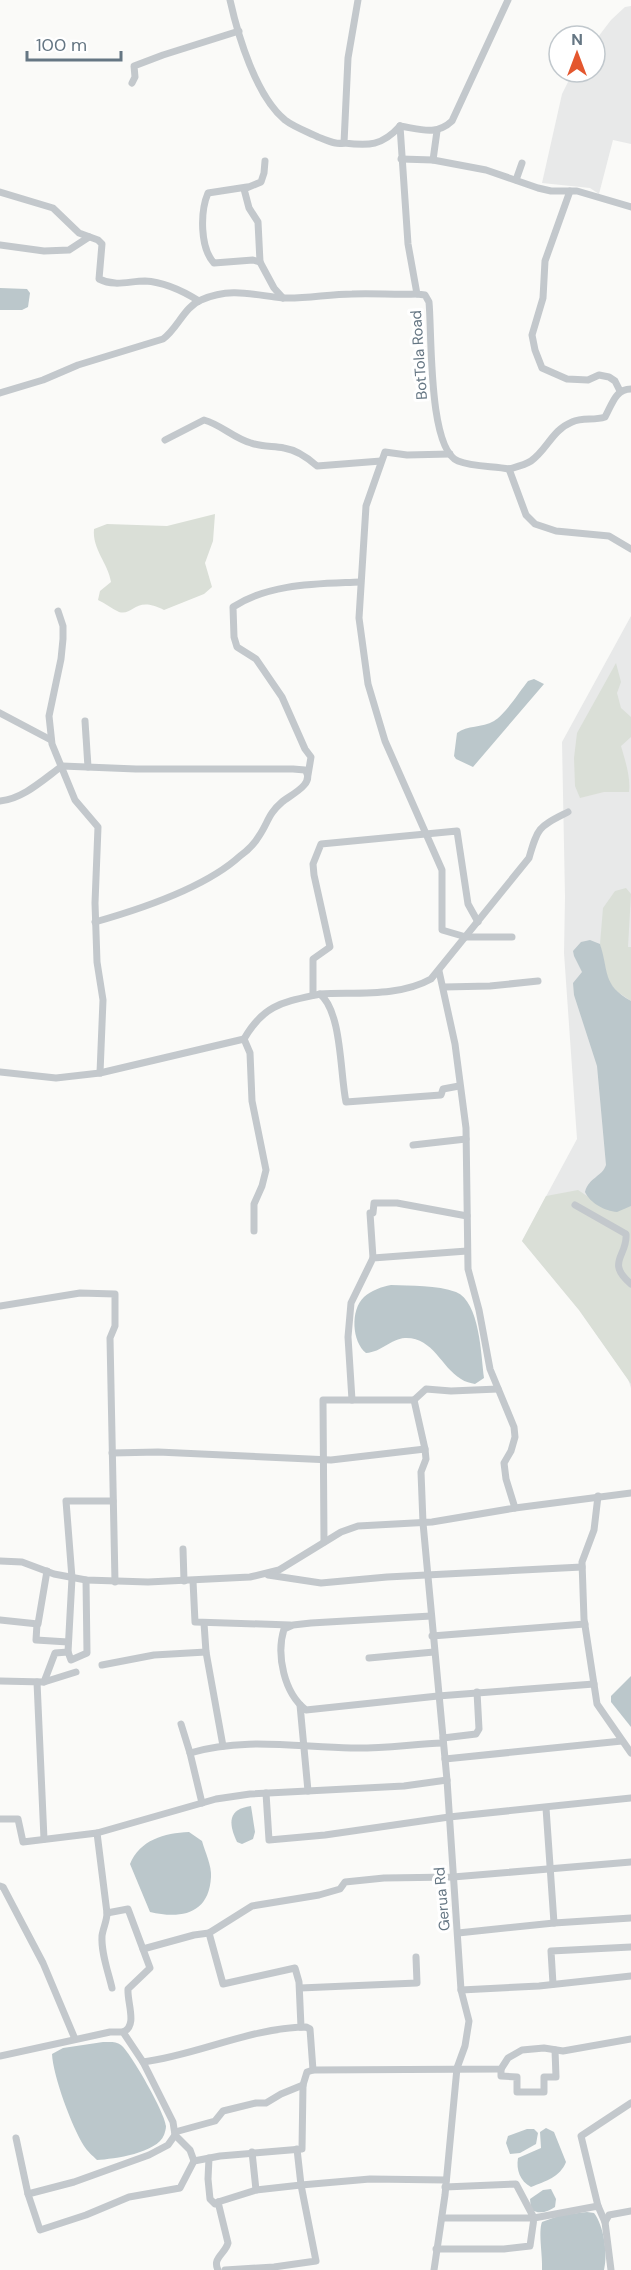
<svg xmlns="http://www.w3.org/2000/svg" width="631" height="2270" font-family="'DM Sans',sans-serif">
  <style>
    .built { fill: #e8e9e9 }
    .green { fill: #dadfd7 }
    .water { fill: #bbc7cb }
    .lines { fill: none; stroke-linecap: round; stroke-linejoin: round }
    .street { stroke: #c3c8cc; stroke-width: 7 }
    .labels { text-anchor: middle; stroke-width: 6; stroke-linejoin: round; paint-order: stroke }
    .street-label { font-size: 15px; fill: #657683; stroke: #fff }
  </style>
  <rect width="100%" height="100%" fill="#fafaf8"/>
  <!-- built -->
  <g class="built">
    <polygon points="631,6 631,144 613,140 599,194 590,188 542,183 562,94 573,72 595,72 595,41 611,20 625,7"/>
    <polygon points="631,616 631,1388 628,1379 579,1310 522,1241 577,1139 564,953 565,897 562,742"/>
  </g>
  <!-- green -->
  <g class="green">
    <path d="M 215,514 L 213,541 L 205,563 L 212,587 L 204,594 L 164,610 C 135,595 134,616 119,612 C 112,609 105,603 98,600 L 100,591 L 111,582 C 108,563 92,549 94,529 L 107,524 L 167,526 Z"/>
    <path d="M 616,663 L 621,682 L 617,693 L 621,708 L 631,717 L 631,737 L 621,746 C 625,760 631,778 629,792 L 604,792 L 580,798 L 575,786 L 574,758 L 577,733 Z"/>
    <polygon points="626,888 631,894 628,947 631,947 631,1001 615,990 608,980 600,944 603,908 615,891"/>
    <polygon points="578,1190 608,1210 631,1206 631,1384 579,1310 522,1241 546,1196"/>
  </g>
  <!-- water -->
  <g class="water">
    <polygon points="0,288 27,289 30,293 28,307 22,310 0,310"/>
    <path d="M 534,679 L 544,684 L 473,767 L 456,759 L 454,756 L 457,733 C 467,725 482,728 494,721 C 504,716 520,691 528,681 Z"/>
    <path d="M 590,940 L 600,944 C 609,971 602,985 631,1001 L 631,1206 L 617,1212 C 605,1211 590,1203 585,1192 C 589,1177 602,1177 606,1165 L 597,1066 L 574,995 L 573,983 L 582,972 L 574,956 L 573,951 L 581,942 Z"/>
    <path d="M 391,1285 C 411,1286 437,1285 456,1292 C 480,1302 481,1355 484,1378 L 475,1384 C 471,1383 465,1382 461,1379 C 441,1367 433,1337 405,1338 C 390,1339 382,1352 366,1353 C 352,1342 350,1310 364,1297 C 372,1290 381,1287 391,1285 Z"/>
    <polygon points="631,1676 631,1727 611,1702 611,1696"/>
    <path d="M 251,1806 L 255,1832 L 253,1839 L 242,1844 L 237,1842 C 228,1823 228,1809 251,1806 Z"/>
    <path d="M 189,1832 L 202,1841 C 205,1852 212,1866 211,1877 C 209,1915 180,1919 150,1912 L 130,1864 C 140,1840 164,1833 189,1832 Z"/>
    <path d="M 103,2042 C 109,2042 116,2041 121,2045 C 131,2053 165,2113 166,2126 C 166,2129 165,2132 164,2135 C 157,2153 114,2159 97,2160 C 93,2156 87,2151 84,2146 C 72,2127 53,2076 52,2054 L 63,2048 Z"/>
    <path d="M 546,2128 L 554,2132 L 566,2162 C 560,2177 546,2181 531,2187 C 520,2181 516,2170 518,2158 L 541,2148 L 540,2132 Z"/>
    <polygon points="527,2129 534,2129 538,2133 536,2144 520,2153 510,2154 506,2143 508,2136"/>
    <path d="M 551,2189 L 556,2199 L 555,2207 C 548,2212 538,2215 531,2209 L 530,2199 L 543,2190 Z"/>
    <path d="M 587,2212 L 594,2213 C 604,2226 608,2254 604,2270 L 542,2270 C 543,2256 538,2232 542,2222 L 561,2215 Z"/>
  </g>
  <g class="lines">
    <!-- street -->
    <g class="street">
      <path d="M 230,0 C 238,36 256,96 285,120 C 294,127 308,132 318,137 C 327,140 335,145 344,143"/>
      <path d="M 358,0 L 348,58 L 344,143 C 369,146 382,146 400,126"/>
      <polyline points="132,83 135,77 134,66 163,55 239,31"/>
      <path d="M 400,126 L 408,244 L 417,294 L 425,295 L 429,302 C 432,333 428,449 458,461 C 473,467 493,466 509,469"/>
      <path d="M 400,126 C 420,129 436,136 452,121 L 508,0"/>
      <polyline points="401,159 433,160 486,170 538,188 551,191 577,191 631,207"/>
      <polyline points="433,160 437,131"/>
      <polyline points="516,180 522,163"/>
      <path d="M 247,187 L 208,193 C 200,212 200,248 214,263 L 253,260 L 260,262 L 274,288 L 283,298"/>
      <polyline points="570,191 545,261 543,298 532,335 535,350 542,368 567,379 588,380 599,375 609,377 615,381 620,391"/>
      <path d="M 0,192 L 53,208 L 79,233 L 98,240 L 102,244 L 99,279 C 115,287 129,281 145,281 C 165,282 183,291 199,301"/>
      <polyline points="0,245 44,251 69,250 89,237"/>
      <polyline points="260,262 258,222 249,208 244,189 261,182 264,173 265,161"/>
      <path d="M 0,393 L 43,380 L 78,365 L 163,339 C 178,328 184,307 201,300 C 231,287 253,295 283,298 C 306,299 329,294 352,294 C 374,293 395,295 417,294"/>
      <path d="M 165,440 L 204,420 C 222,425 233,438 251,443 C 261,447 273,446 284,448 C 297,450 308,458 317,466 L 381,461"/>
      <polyline points="450,454 407,455 385,452 366,506 359,618 368,684 385,741 442,870 442,930 466,937 512,937"/>
      <polyline points="509,469 526,515 535,524 556,531 609,536 631,549"/>
      <path d="M 509,469 C 516,467 525,465 531,461 C 547,450 552,430 572,422 C 583,417 594,421 605,417 C 612,405 615,389 631,389"/>
      <polyline points="58,611 63,626 63,639 61,659 49,716 52,744 75,800 98,827 95,903 97,962 103,1000 100,1073"/>
      <polyline points="0,713 51,740"/>
      <polyline points="85,721 88,767"/>
      <path d="M 308,775 L 311,757 L 305,749 L 282,697 L 256,659 L 237,647 L 234,637 L 233,607 C 270,583 317,584 360,582"/>
      <path d="M 0,801 C 23,799 44,779 62,766 L 136,769 L 293,769 L 305,770 C 316,784 290,795 282,802 C 268,814 268,823 259,836 C 255,843 247,851 240,856 C 205,888 141,909 95,922"/>
      <polyline points="439,971 455,1044 466,1128 468,1269 479,1310 490,1369 514,1427 515,1437 511,1451 504,1463 506,1479 515,1508"/>
      <polyline points="444,987 490,986 538,981"/>
      <path d="M 320,994 C 356,992 399,997 431,979 L 529,858 C 538,826 539,827 568,812"/>
      <polyline points="313,995 313,959 330,947 314,875 313,864 321,844 457,831 468,904 478,922"/>
      <path d="M 244,1039 C 264,1004 284,1002 320,994 C 342,1012 340,1074 346,1102 L 441,1095 L 443,1089 L 459,1086"/>
      <polyline points="0,1072 56,1078 100,1073 244,1039 250,1053 252,1101 266,1170 262,1186 254,1204 254,1231"/>
      <polyline points="413,1145 466,1139"/>
      <path d="M 575,1205 L 626,1234 C 628,1256 605,1262 631,1284"/>
      <polyline points="373,1258 370,1213 373,1213 374,1203 397,1203 467,1216"/>
      <polyline points="0,1306 80,1293 115,1294 115,1326 110,1338 115,1582"/>
      <polyline points="352,1400 348,1337 351,1303 373,1258 467,1251"/>
      <polyline points="425,1449 414,1400 426,1389 451,1391 498,1389"/>
      <polyline points="112,1453 158,1452 331,1460 425,1449 426,1459 421,1472 423,1523 447,1780 461,1990 469,2021 465,2046 457,2068 445,2195 434,2270"/>
      <polyline points="598,1496 594,1530 582,1562 584,1619 597,1704 631,1753"/>
      <polyline points="324,1542 323,1400 414,1400"/>
      <polyline points="183,1549 184,1581"/>
      <polyline points="0,1561 22,1562 54,1574 86,1580 148,1582 250,1577 279,1570 341,1532 358,1526 432,1522 515,1508 631,1493"/>
      <polyline points="268,1575 321,1583 387,1577 582,1567"/>
      <polyline points="193,1581 195,1622 290,1625"/>
      <path d="M 431,1616 L 311,1623 L 293,1625 L 284,1629 C 276,1655 284,1693 306,1710 L 438,1696 L 594,1684"/>
      <polyline points="0,1620 38,1624 47,1571"/>
      <polyline points="204,1623 206,1652 223,1746"/>
      <polyline points="37,1624 36,1640 68,1642"/>
      <polyline points="432,1636 585,1624"/>
      <polyline points="68,1652 71,1660 87,1653 86,1580"/>
      <polyline points="369,1658 434,1652"/>
      <polyline points="102,1665 154,1655 206,1652"/>
      <polyline points="0,1681 44,1682 55,1653 68,1652 72,1578 66,1501 113,1501"/>
      <polyline points="37,1682 44,1839"/>
      <polyline points="44,1682 76,1672"/>
      <polyline points="300,1705 308,1791"/>
      <polyline points="181,1724 190,1753"/>
      <polyline points="443,1738 476,1734 479,1729 477,1692"/>
      <polyline points="445,1759 622,1741"/>
      <polyline points="266,1793 269,1840 325,1835 449,1817 631,1798"/>
      <path d="M 202,1803 L 190,1753 C 242,1737 297,1747 351,1748 C 381,1749 413,1744 443,1743"/>
      <polyline points="546,1808 554,1923 631,1918"/>
      <path d="M 0,1819 L 18,1819 L 23,1842 L 97,1833 L 107,1913 L 128,1909 L 150,1968 L 128,1989 C 127,2003 138,2026 123,2032"/>
      <polyline points="97,1833 216,1799 250,1794 404,1786 447,1780"/>
      <polyline points="0,1886 3,1887 43,1963 75,2039"/>
      <path d="M 107,1913 C 107,1921 103,1928 102,1936 C 101,1953 108,1971 112,1988"/>
      <polyline points="458,1933 554,1923"/>
      <polyline points="143,1949 194,1935 209,1933"/>
      <polyline points="553,1984 551,1951 631,1947"/>
      <polyline points="300,1988 417,1983 416,1957"/>
      <polyline points="461,1990 539,1986 631,1976"/>
      <polyline points="301,2027 299,1982 295,1968 223,1984 209,1933 252,1906 319,1895 340,1889 345,1882 384,1878 453,1877 631,1862"/>
      <path d="M 0,2056 L 110,2032 L 123,2032 L 143,2062 C 198,2055 249,2028 306,2027 L 310,2029 L 313,2070 L 501,2069 L 508,2058 L 522,2050 L 544,2048 L 563,2051 L 631,2039"/>
      <polyline points="143,2062 173,2122 175,2135 168,2145 149,2155 74,2182 28,2194 40,2230 86,2215 129,2197 180,2188 194,2161 220,2156 302,2149 303,2085 307,2072 313,2070"/>
      <polyline points="501,2069 501,2076 517,2077 517,2092 544,2092 544,2077 556,2077 555,2050"/>
      <polyline points="175,2132 215,2121 223,2111 256,2103 266,2103 281,2094 303,2085"/>
      <polyline points="175,2135 190,2150 194,2161"/>
      <polyline points="16,2138 28,2194"/>
      <polyline points="252,2152 256,2190"/>
      <polyline points="209,2158 208,2179 210,2199 215,2204 218,2202"/>
      <polyline points="598,2206 581,2136 631,2103"/>
      <polyline points="442,2218 534,2218 516,2184 445,2187"/>
      <polyline points="436,2249 504,2249 530,2246 534,2218 598,2206 605,2222"/>
      <path d="M 218,2270 C 212,2258 225,2254 228,2243 L 218,2202 L 256,2190 L 301,2185 L 297,2149"/>
      <polyline points="225,2270 274,2267 316,2261 301,2185 370,2179 446,2180"/>
      <polyline points="611,2270 605,2222 609,2215 631,2211"/>
    </g>
  </g>
  <g class="labels">
    <!-- street labels -->
    <g class="street-label">
      <text transform="translate(419 355) rotate(-94)" y="5">BotTola Road</text>
      <text transform="translate(442 1899) rotate(-95)" y="5">Gerua Rd</text>
    </g>
  </g>
  <!-- north arrow -->
  <g transform="translate(577 54)"><circle r="28" fill="#ffffff" stroke="#c1c8cd" stroke-width="1.5"/>
  <path d="M0-4.5L10 22L0 15L-10 22Z" fill="#e4572e"/>
  <text y="-9" font-size="16" font-weight="bold" text-anchor="middle" fill="#657683">N</text>
  </g>
  <!-- scale -->
  <path d="M27 51v9h94v-9" fill="none" stroke="#657683" stroke-width="3"/>
  <text x="36" y="51" font-size="18" fill="#657683" stroke="#ffffff" stroke-width="4.5" paint-order="stroke">100 m</text>
</svg>
